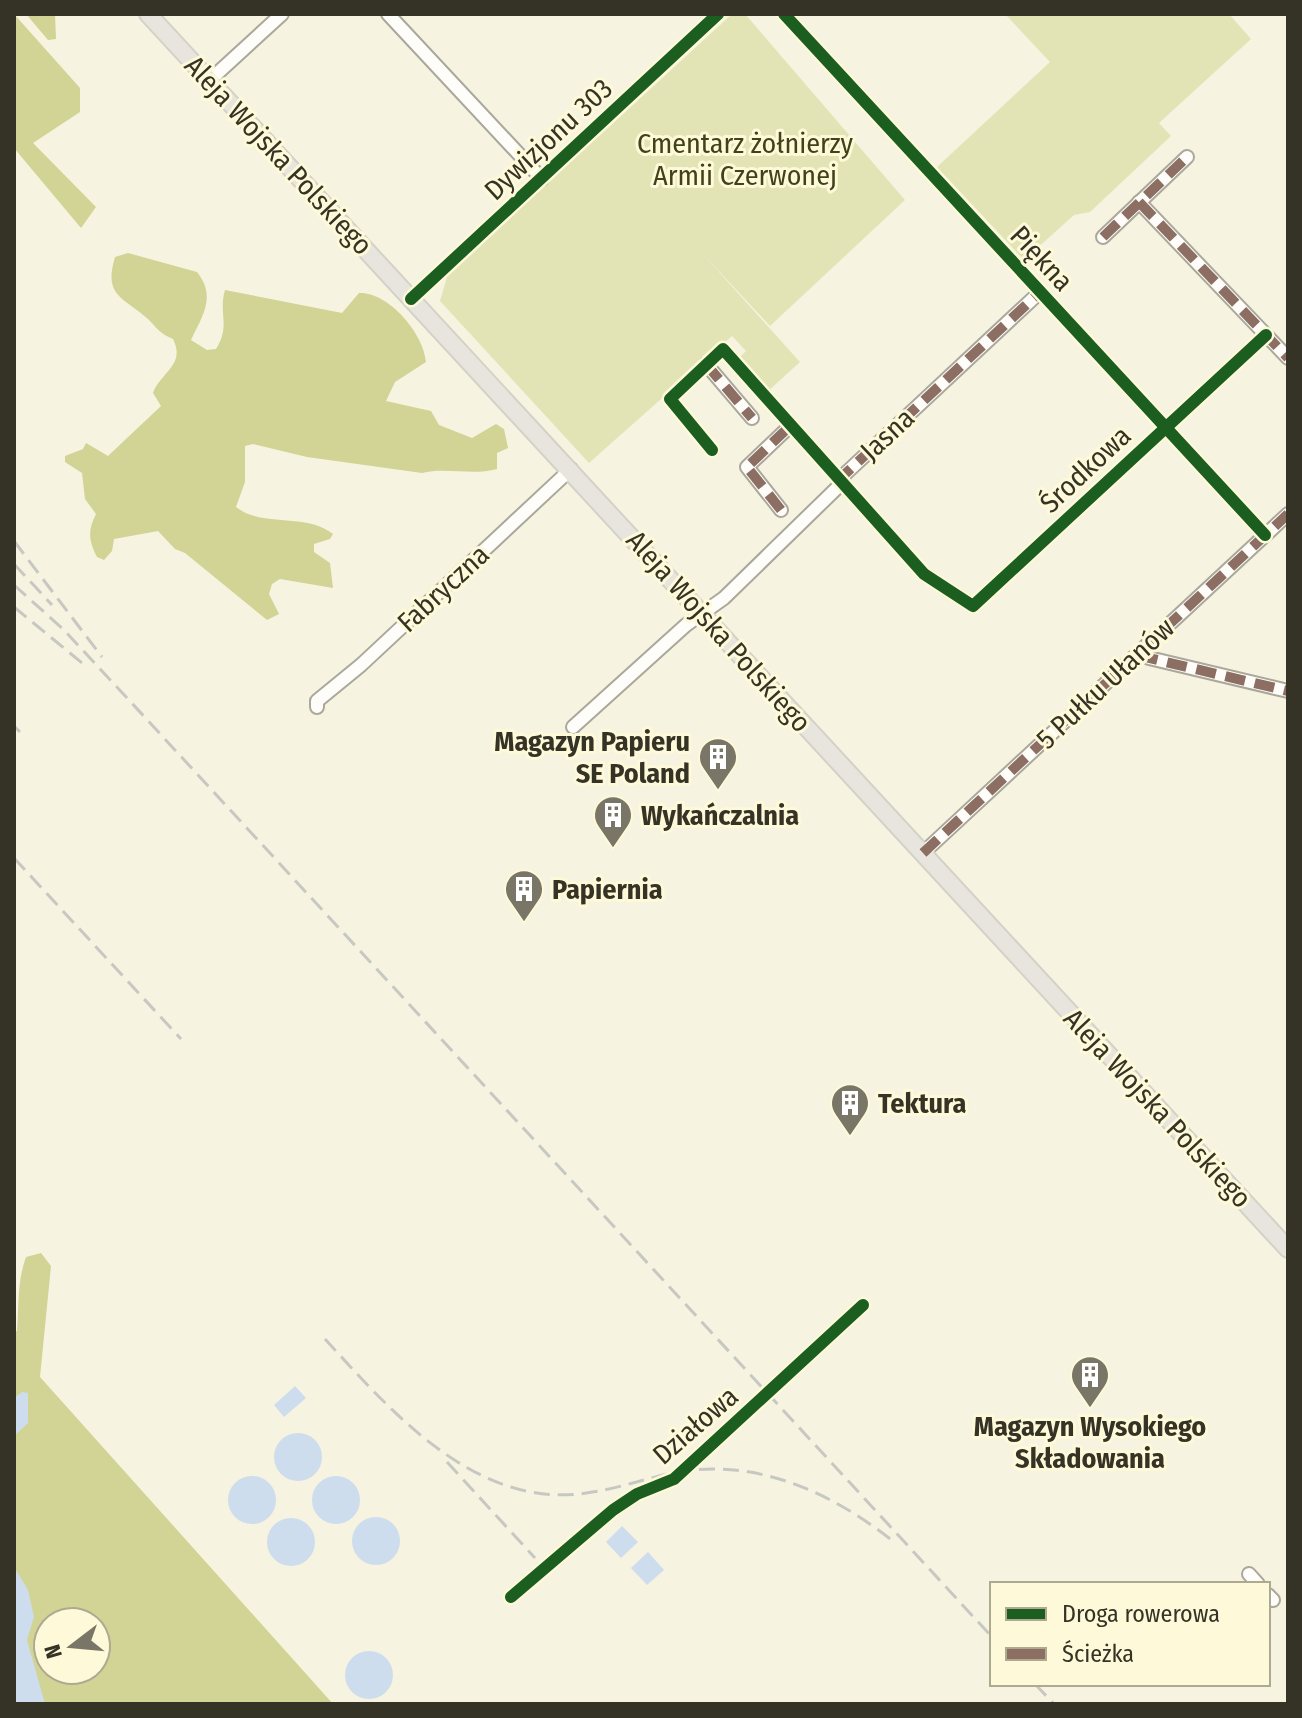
<svg xmlns="http://www.w3.org/2000/svg" width="1302" height="1718" font-family="'Fira Sans Condensed',sans-serif">
  <style>
    .green { fill: #e2e4b5 }
    .forest { fill: #d1d494; fill-rule: evenodd }
    .water { fill: #cedded }
    .lines { fill: none; stroke-linecap: round; stroke-linejoin: round }
    .minor-casing { stroke: #aaa89a; stroke-width: 16 }
    .major-casing { stroke: #d3d2c8; stroke-width: 20 }
    .minor { stroke: #fefdfa; stroke-width: 12 }
    .major { stroke: #e7e5dd; stroke-width: 16 }
    .rail { stroke: #c8c8c3; stroke-width: 3; stroke-dasharray: 16 8; stroke-linecap: butt }
    .quiet { stroke: #8d6e63; stroke-width: 10; stroke-dasharray: 20 10; stroke-linecap: butt }
    .cycleway-casing { stroke: #fef9d8; stroke-width: 17 }
    .cycleway { stroke: #1b5e20; stroke-width: 12 }
    .labels { text-anchor: middle; stroke-width: 6; stroke-linejoin: round; paint-order: stroke }
    .street-label { font-size: 28px; fill: #353326; stroke: #fef9d8 }
    .park-label { font-size: 28px; fill: #404319; stroke: #fef9d8 }
    .poi-label { font-size: 28px; font-weight: bold; fill: #353326; stroke: #fef9d8; text-anchor: start }
  </style>
  <rect width="100%" height="100%" fill="#f6f3e0"/>
  <!-- green -->
  <g class="green">
    <polygon points="732,14 745,14 905,200 770,326 701,252 800,362 766,393 737,360 746,351 732,336 589,463 440,301 448,274 595,135 598,137"/>
    <polygon points="1005,14 1229,14 1251,39 1159,123 1171,136 1090,212 1074,215 1024,260 937,167 1050,62"/>
  </g>
  <!-- forest -->
  <g class="forest">
    <polygon points="14,14 80,88 80,112 33,143 96,207 81,228 14,148"/>
    <polygon points="26,14 55,14 56,39 48,40"/>
    <path d="M 128,253 L 197,272 C 217,297 202,316 191,340 L 207,350 L 216,349 C 231,325 218,314 225,290 L 342,313 L 359,293 C 389,292 424,334 426,362 L 395,382 L 386,401 L 431,411 L 439,425 L 472,438 L 496,424 L 504,429 L 508,448 L 497,453 L 497,469 C 472,476 446,467 422,473 L 307,457 L 253,444 L 245,446 L 245,482 L 236,507 C 262,528 305,512 333,534 L 330,539 L 314,544 L 314,552 L 330,563 L 333,588 L 280,579 L 272,584 L 269,594 L 279,614 L 267,620 L 185,553 L 175,549 L 158,531 L 114,539 L 112,551 L 104,560 L 97,557 C 88,539 88,530 96,514 L 85,499 L 82,473 L 65,462 L 65,456 L 83,449 L 86,443 L 108,456 L 161,406 L 153,393 C 161,372 186,365 173,339 C 160,334 157,328 148,319 C 124,297 103,297 115,257 Z"/>
    <path d="M 41,1253 L 51,1266 L 40,1377 L 333,1704 L 14,1704 L 14,1332 L 17,1331 C 19,1305 17,1282 26,1257 ZM 48,1622 L 96,1622 L 96,1670 L 48,1670 Z"/>
  </g>
  <!-- water -->
  <g class="water">
    <polygon points="295,1386 306,1398 284,1417 274,1405"/>
    <polygon points="22,1392 28,1393 28,1423 14,1436 14,1398"/>
    <circle cx="298" cy="1457" r="24"/>
    <circle cx="252" cy="1500" r="24"/>
    <circle cx="336" cy="1500" r="24"/>
    <circle cx="376" cy="1541" r="24"/>
    <circle cx="291" cy="1542" r="24"/>
    <polygon points="622,1526 638,1542 621,1558 606,1542"/>
    <polygon points="648,1552 664,1570 647,1585 631,1568"/>
    <polygon points="14,1567 28,1590 34,1617 27,1640 45,1704 14,1704"/>
    <circle cx="369" cy="1675" r="24"/>
  </g>
  <g class="lines">
    <!-- minor casing -->
    <g class="minor-casing">
      <g id="minor">
        <polyline points="388,14 542,179"/>
        <polyline points="784,14 1265,535"/>
        <polyline points="210,80 282,14"/>
        <polyline points="1139,202 1288,358"/>
        <polyline points="1103,237 1187,157"/>
        <polyline points="411,299 718,14"/>
        <polyline points="706,364 752,418"/>
        <polyline points="712,450 670,399 723,349 924,574 973,606 1266,335"/>
        <polyline points="781,510 747,467 789,427"/>
        <polyline points="1140,651 1149,658 1288,691"/>
        <polyline points="317,707 317,701 361,665 571,469"/>
        <polyline points="573,727 686,625 724,598 840,485 845,474 1040,292"/>
        <polyline points="923,853 1288,514"/>
        <polyline points="1249,1574 1258,1584"/>
        <polyline points="1268,1595 1273,1600"/>
        <polyline points="511,1597 613,1510 637,1494 674,1479 863,1305"/>
      </g>
    </g>
    <!-- major casing -->
    <g class="major-casing">
      <polyline id="major" points="148,14 1288,1249"/>
    </g>
    <!-- minor -->
    <use href="#minor" class="minor"/>
    <!-- major -->
    <use href="#major" class="major"/>
    <!-- rail -->
    <g class="rail">
      <polyline points="14,541 102,657"/>
      <polyline points="14,564 52,605"/>
      <polyline points="14,585 63,629 128,699 992,1637"/>
      <polyline points="14,607 82,663"/>
      <polyline points="14,726 20,732"/>
      <polyline points="14,858 181,1039"/>
      <path d="M 325,1339 C 379,1398 444,1473 526,1491 C 576,1502 616,1487 663,1475 C 748,1454 829,1490 894,1542"/>
      <polyline points="447,1462 535,1558"/>
      <polyline points="1035,1684 1054,1704"/>
    </g>
    <!-- quiet -->
    <g class="quiet">
      <polyline points="1139,202 1288,358"/>
      <polyline points="1103,237 1187,157"/>
      <polyline points="706,364 752,418"/>
      <polyline points="840,485 845,474 1040,292"/>
      <polyline points="781,510 747,467 789,427"/>
      <polyline points="1140,651 1149,658 1288,691"/>
      <polyline points="923,853 1288,514"/>
    </g>
    <!-- cycleway casing -->
    <g class="cycleway-casing">
      <g id="cycleway">
        <polyline points="784,14 1265,535"/>
        <polyline points="411,299 718,14"/>
        <polyline points="712,450 670,399 723,349 924,574 973,606 1266,335"/>
        <polyline points="511,1597 613,1510 637,1494 674,1479 863,1305"/>
      </g>
    </g>
    <!-- cycleway -->
    <use href="#cycleway" class="cycleway"/>
  </g>
  <!-- icons -->
  <defs>
    <g id="building-pin" transform="scale(2)"><path d="M0 17L-7.5 6A9.5 9.5 0 1 1 7.5 6Z" fill="#797667" stroke="#fef9d8"/><path d="M-4-6H4V6H1V3H-1V6H-4ZM-2.5-4.3h1.7v1.8h-1.7ZM.8-4.3h1.7v1.8H.8ZM-2.5-1h1.7V.8h-1.7ZM.8-1h1.7V.8H.8Z" fill="#fff"/></g>
  </defs>
  <g fill-rule="evenodd">
    <use href="#building-pin" x="718" y="757"/>
    <use href="#building-pin" x="613" y="815"/>
    <use href="#building-pin" x="524" y="889"/>
    <use href="#building-pin" x="850" y="1103"/>
    <use href="#building-pin" x="1090" y="1375"/>
  </g>
  <g class="labels">
    <!-- street labels -->
    <g class="street-label">
      <text transform="translate(548 139) rotate(-43)" y="10">Dywizjonu 303</text>
      <text transform="translate(279 155) rotate(47)" y="10">Aleja Wojska Polskiego</text>
      <text transform="translate(1042 258) rotate(47)" y="10">Piękna</text>
      <text transform="translate(887 434) rotate(-43)" y="10">Jasna</text>
      <text transform="translate(1085 469) rotate(-43)" y="10">Środkowa</text>
      <text transform="translate(443 588) rotate(-43)" y="10">Fabryczna</text>
      <text transform="translate(719 631) rotate(48)" y="10">Aleja Wojska Polskiego</text>
      <text transform="translate(1105 683) rotate(-43)" y="10">5 Pułku Ułanów</text>
      <text transform="translate(1158 1108) rotate(47)" y="10">Aleja Wojska Polskiego</text>
      <text transform="translate(695 1425) rotate(-41)" y="10">Działowa</text>
    </g>
    <!-- park labels -->
    <g class="park-label">
      <text x="745" y="153">Cmentarz żołnierzy<tspan x="745" dy="32">Armii Czerwonej</tspan></text>
    </g>
    <!-- poi labels -->
    <g class="poi-label">
      <text x="690" y="751" text-anchor="end">Magazyn Papieru<tspan x="690" dy="32">SE Poland</tspan></text>
      <text x="641" y="825">Wykańczalnia</text>
      <text x="552" y="899">Papiernia</text>
      <text x="878" y="1113">Tektura</text>
      <text x="1090" y="1436" text-anchor="middle">Magazyn Wysokiego<tspan x="1090" dy="32">Składowania</tspan></text>
    </g>
  </g>
  <!-- border -->
  <rect width="1302" height="1718" fill="none" stroke="#353326" stroke-width="32"/>
  <!-- legend -->
  <rect x="990" y="1582" width="280" height="104" fill="#fef9d8" stroke="#aeaa91" stroke-width="2"/>
  <rect x="1006" y="1608" width="40" height="12" fill="#1b5e20" stroke="#aeaa91" stroke-width="2"/>
  <text x="1062" y="1622" font-size="24" fill="#353326">Droga rowerowa</text>
  <rect x="1006" y="1648" width="40" height="12" fill="#8d6e63" stroke="#aeaa91" stroke-width="2"/>
  <text x="1062" y="1662" font-size="24" fill="#353326">Ścieżka</text>
  <!-- north arrow -->
  <g transform="translate(72 1646) rotate(254)"><circle r="38" fill="#fef9d8" stroke="#aeaa91" stroke-width="2"/>
  <path d="M0-6L14 30L0 20L-14 30Z" fill="#797667"/>
  <text y="-12" font-size="22" font-weight="bold" text-anchor="middle" fill="#353326">N</text>
  </g>
</svg>
